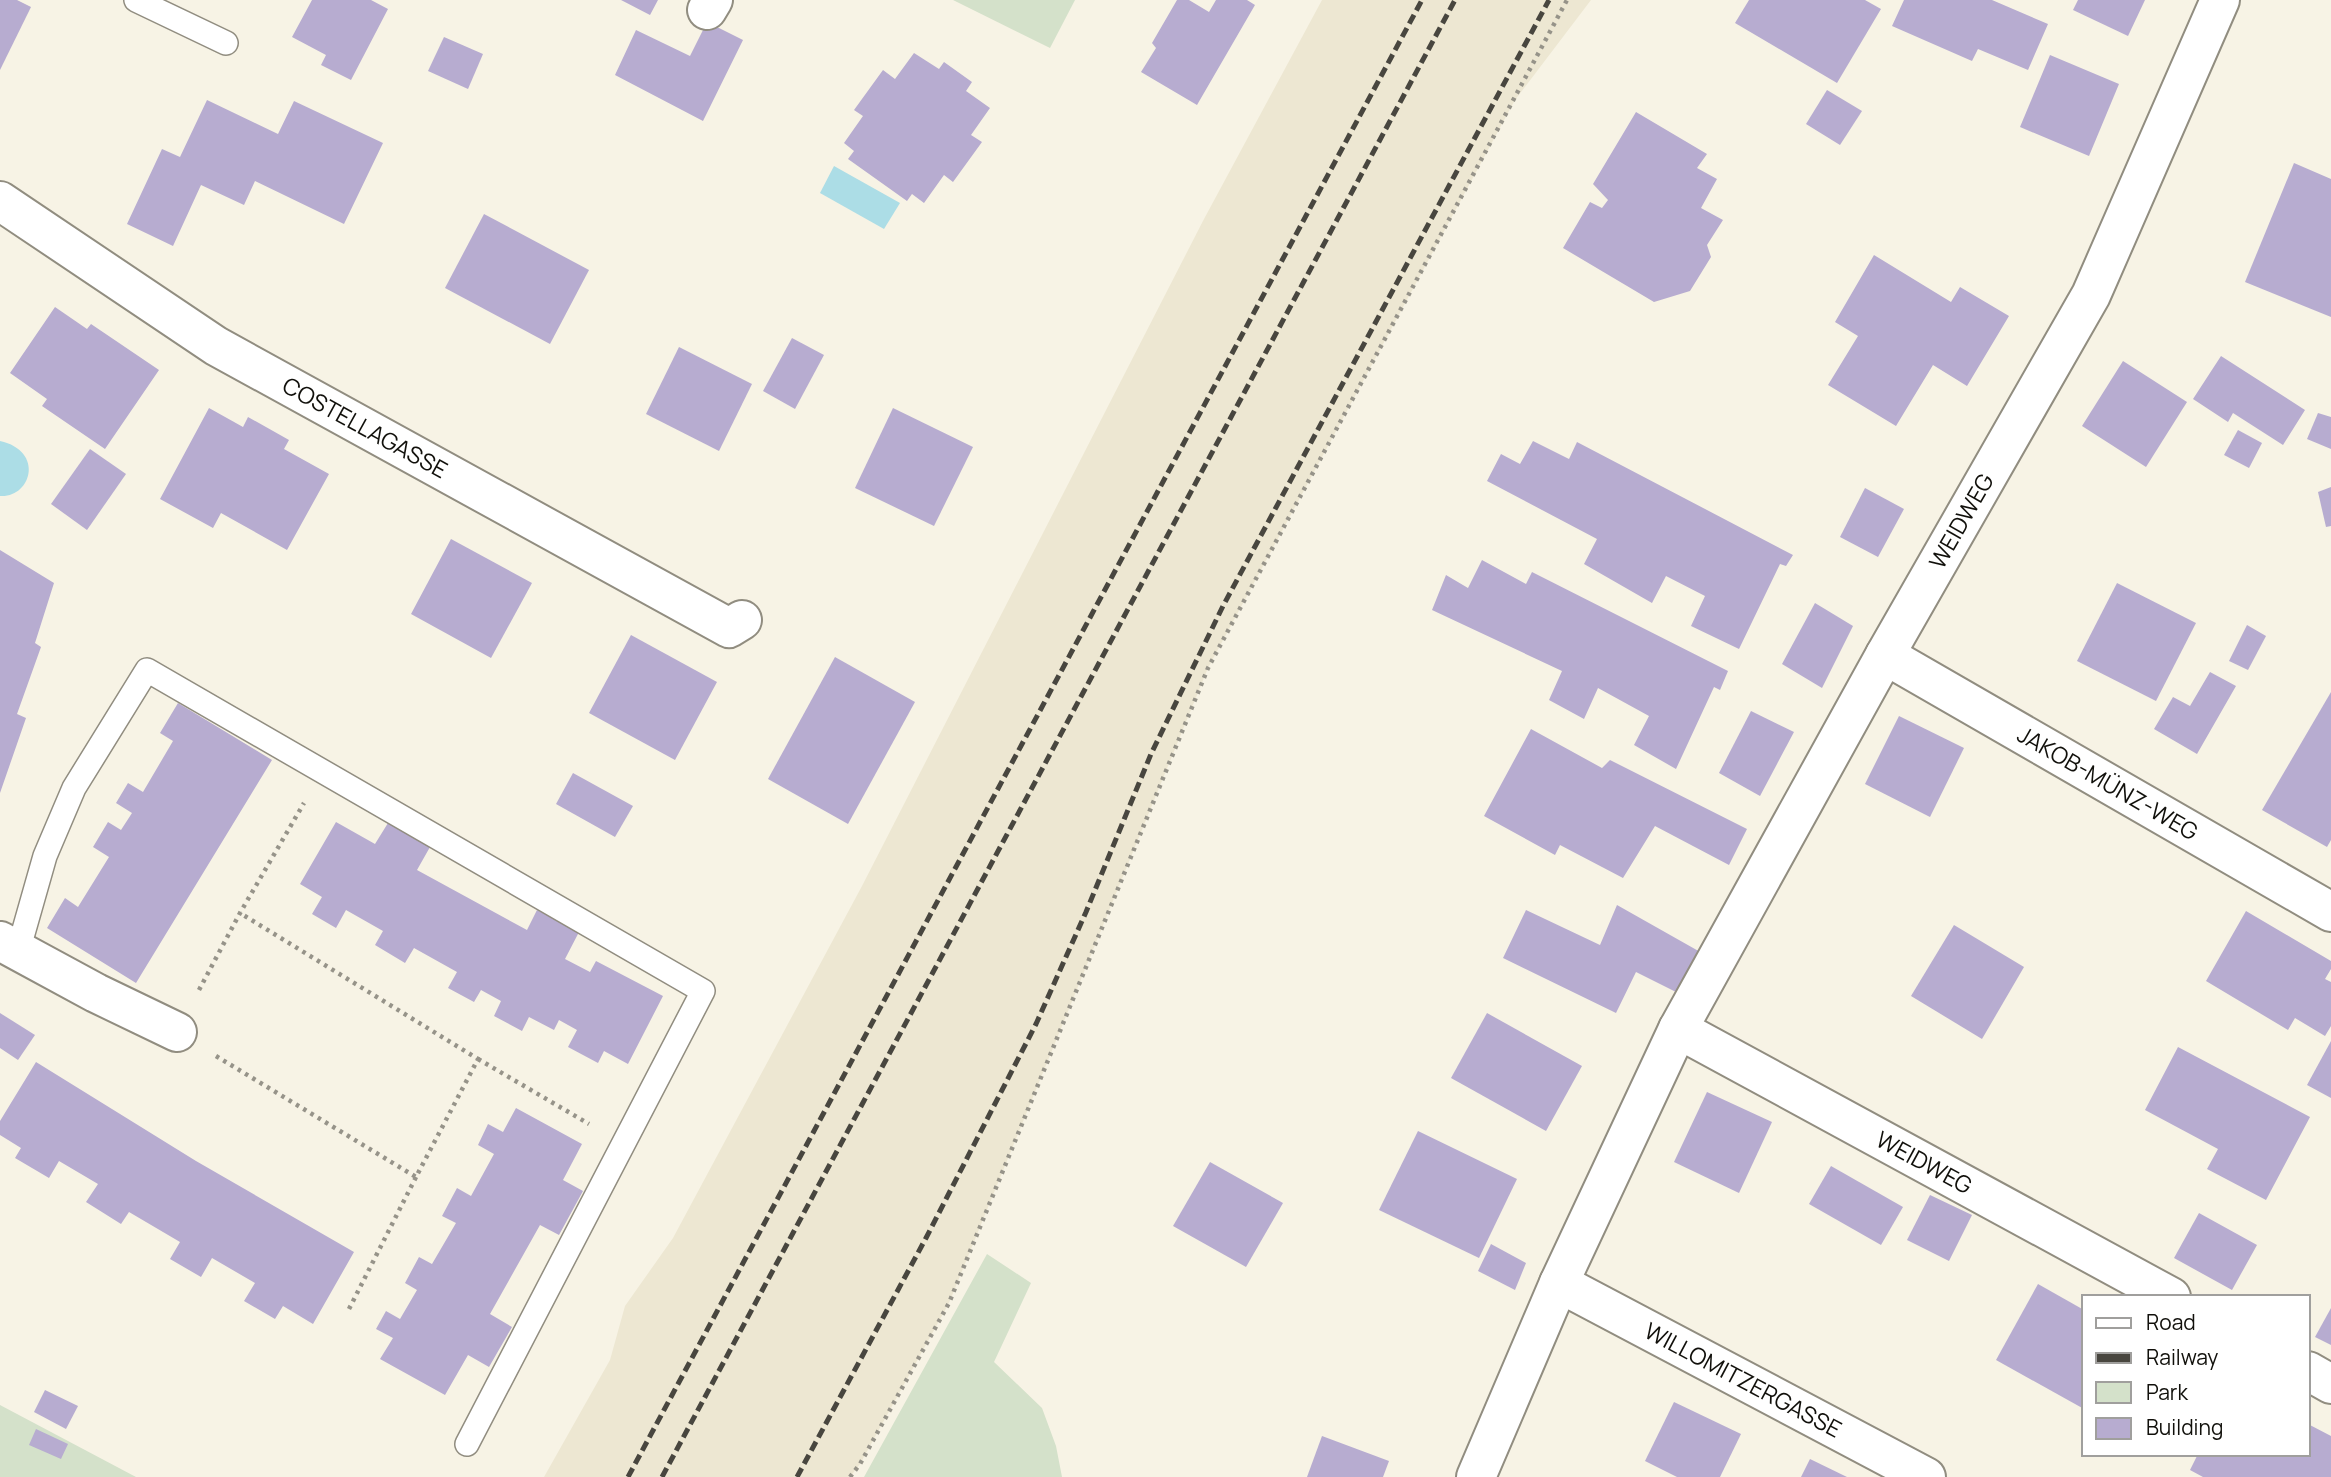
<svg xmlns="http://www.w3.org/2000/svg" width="2331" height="1477" font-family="Manrope,sans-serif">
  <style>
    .built { fill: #ede7d2 }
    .green { fill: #d4e1ca }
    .water { fill: #acdde6 }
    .building { fill: #b7acd0 }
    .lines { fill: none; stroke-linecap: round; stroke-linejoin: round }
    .lane-casing { stroke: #918d80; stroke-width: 26 }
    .street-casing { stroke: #918d80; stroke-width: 42 }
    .path { stroke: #969389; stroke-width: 4.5; stroke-dasharray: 3.5 5; stroke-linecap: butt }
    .lane { stroke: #fff; stroke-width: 23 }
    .street { stroke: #fff; stroke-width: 38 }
    .rail { stroke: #48463f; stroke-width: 5; stroke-dasharray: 10 5; stroke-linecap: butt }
    .labels { text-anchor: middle; stroke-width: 5; stroke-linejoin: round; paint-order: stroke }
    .street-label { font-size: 23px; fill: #11100b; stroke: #fff }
  </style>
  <rect width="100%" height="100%" fill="#f7f3e5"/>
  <!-- built -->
  <polygon class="built" points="1322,0 1591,0 1515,100 1208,668 949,1303 860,1464 850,1477 544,1477 610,1360 625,1306 673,1238 862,886 1204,219"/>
  <!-- green -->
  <g class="green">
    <polygon points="953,0 1075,0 1050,48"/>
    <polygon points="987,1254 1031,1283 994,1362 1042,1408 1056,1446 1062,1477 864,1477"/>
    <polygon points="0,1405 136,1477 0,1477"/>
  </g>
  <!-- water -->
  <g class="water">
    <polygon points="834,166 900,203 884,229 820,193"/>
    <path d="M 0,441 C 45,451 31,498 0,496 Z"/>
  </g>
  <!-- building -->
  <g class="building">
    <polygon points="0,0 17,0 31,7 0,70"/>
    <polygon points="312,0 371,0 388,9 351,80 321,65 326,55 292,37"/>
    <polygon points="621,0 658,0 650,15"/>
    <polygon points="1177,0 1189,0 1209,12 1216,0 1247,0 1255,5 1197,105 1141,72 1156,48 1152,43"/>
    <polygon points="1749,0 1865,0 1881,9 1837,83 1735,23"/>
    <polygon points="1904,0 1992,0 2048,24 2028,70 1978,49 1972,61 1892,26"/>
    <polygon points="2078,0 2145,0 2128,36 2073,10"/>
    <polygon points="707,22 743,40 703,121 615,75 636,30 690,56"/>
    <polygon points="444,37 483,54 468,89 428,71"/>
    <polygon points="914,53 939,69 944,62 972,82 966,91 990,108 971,135 982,142 953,182 944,175 924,203 912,194 907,201 848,159 854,151 844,143 863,116 854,110 883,70 895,79"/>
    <polygon points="2050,55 2119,84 2089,156 2020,127"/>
    <polygon points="1827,90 1862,111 1840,145 1806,124"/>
    <polygon points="207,100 278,134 294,101 383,143 344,224 255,181 244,205 201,185 173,246 127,224 162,149 180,157"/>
    <polygon points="1636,112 1707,154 1697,168 1717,179 1701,208 1723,220 1707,245 1711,257 1690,291 1654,302 1563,248 1590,202 1602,208 1608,200 1593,184"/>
    <polygon points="2294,163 2331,179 2331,317 2245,282"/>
    <polygon points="484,214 589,270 550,344 445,288"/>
    <polygon points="1874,255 1951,302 1960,287 2009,316 1967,386 1933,365 1896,426 1828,385 1858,336 1835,322"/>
    <polygon points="55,307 87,329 91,324 159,370 105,449 42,406 47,399 10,373"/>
    <polygon points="792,338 824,355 795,409 763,391"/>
    <polygon points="679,347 752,384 719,451 646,414"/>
    <polygon points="2221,356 2305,410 2283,445 2233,413 2228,422 2193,399"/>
    <polygon points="2123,361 2187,402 2146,467 2082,426"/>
    <polygon points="209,408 243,427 248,417 289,440 284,449 329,474 287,550 221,513 213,528 160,499"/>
    <polygon points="893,408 973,447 934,526 855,488"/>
    <polygon points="2318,413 2331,417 2331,449 2307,439"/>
    <polygon points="2238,430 2262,443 2249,468 2224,455"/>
    <polygon points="1533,441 1569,459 1577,442 1793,555 1786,566 1780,564 1739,649 1691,626 1705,596 1666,576 1652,603 1584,564 1597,539 1487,481 1501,454 1520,464"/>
    <polygon points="90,449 126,474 87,530 51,504"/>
    <polygon points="2331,487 2331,526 2326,527 2318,492"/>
    <polygon points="1865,488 1904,509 1878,557 1840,537"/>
    <polygon points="451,539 532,583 491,658 411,614"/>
    <polygon points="0,550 54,583 35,643 41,647 17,714 26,718 0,793"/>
    <polygon points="1482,560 1526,584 1532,572 1728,671 1720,690 1714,687 1676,769 1634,745 1649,716 1598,688 1584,719 1549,700 1562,671 1432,610 1446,575 1468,588"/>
    <polygon points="2117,583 2196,623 2156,701 2077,661"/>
    <polygon points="1815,603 1853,626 1822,688 1782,664"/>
    <polygon points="2247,625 2266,636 2248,670 2229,661"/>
    <polygon points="631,635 717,682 675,760 589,713"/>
    <polygon points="835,657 915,702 848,824 768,779"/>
    <polygon points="2210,672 2236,686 2197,754 2154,729 2173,697 2190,706"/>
    <polygon points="2331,692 2331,840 2327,847 2262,810"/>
    <polygon points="178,703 272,760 136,983 47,928 65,898 78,907 109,857 93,847 108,822 121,830 132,813 116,803 128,783 143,792 173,741 160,733"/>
    <polygon points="1751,711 1794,732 1760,796 1719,773"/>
    <polygon points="1899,716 1964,748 1930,817 1865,784"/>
    <polygon points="1531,729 1602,768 1610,760 1747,829 1729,865 1655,826 1623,878 1560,845 1555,855 1484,816"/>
    <polygon points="573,773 633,806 615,837 556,804"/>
    <polygon points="336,822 375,844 388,823 430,847 417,870 527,930 537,910 579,932 565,959 590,972 596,961 663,996 628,1064 604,1051 598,1063 568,1047 577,1030 559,1020 554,1030 529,1017 522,1031 494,1016 501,1001 481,990 474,1002 448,988 457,972 414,948 405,963 375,945 383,931 346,910 336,928 312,914 322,897 300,884"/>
    <polygon points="1617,905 1702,953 1676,992 1636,972 1616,1013 1503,958 1526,910 1600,945"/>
    <polygon points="2246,911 2331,961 2331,969 2325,979 2331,982 2331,1026 2325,1036 2295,1018 2288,1030 2206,981"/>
    <polygon points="1954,925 2024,967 1982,1039 1911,996"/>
    <polygon points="0,1013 35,1035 18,1060 0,1048"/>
    <polygon points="1487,1013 1582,1066 1546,1131 1451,1078"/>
    <polygon points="2331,1041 2331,1098 2307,1085"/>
    <polygon points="2178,1047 2310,1117 2266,1200 2207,1169 2218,1149 2145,1110"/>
    <polygon points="36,1062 196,1161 354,1252 313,1324 283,1306 275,1319 244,1301 255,1283 212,1258 201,1277 170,1259 180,1242 129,1212 121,1224 86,1202 98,1184 59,1161 49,1178 15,1158 21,1148 0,1135 0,1121"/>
    <polygon points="1707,1092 1772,1122 1739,1193 1674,1162"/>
    <polygon points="516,1108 582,1144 563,1180 583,1191 559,1235 540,1225 490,1314 512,1327 489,1367 468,1355 445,1395 380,1359 393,1338 376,1329 386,1311 400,1319 417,1290 405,1283 419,1257 432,1264 456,1223 442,1216 457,1188 471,1196 494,1154 478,1145 488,1124 503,1132"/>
    <polygon points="1418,1131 1517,1179 1479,1258 1379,1210"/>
    <polygon points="1210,1162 1283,1203 1246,1267 1173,1226"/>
    <polygon points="1831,1166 1903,1207 1881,1245 1809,1204"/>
    <polygon points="1930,1195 1972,1215 1949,1261 1907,1240"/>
    <polygon points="2199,1213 2257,1245 2232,1290 2174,1258"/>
    <polygon points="1491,1244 1526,1263 1515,1290 1478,1271"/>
    <polygon points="2038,1284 2084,1310 2084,1409 1996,1360"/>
    <polygon points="2331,1308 2331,1345 2315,1337"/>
    <polygon points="45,1390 78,1406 66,1429 34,1412"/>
    <polygon points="1674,1402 1741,1434 1720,1477 1677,1477 1645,1461"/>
    <polygon points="2308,1424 2331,1436 2331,1477 2203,1477 2190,1470 2198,1454 2308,1454"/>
    <polygon points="36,1429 68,1444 61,1459 29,1445"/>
    <polygon points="1322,1436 1389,1461 1383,1477 1307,1477"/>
    <polygon points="1810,1459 1847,1477 1801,1477"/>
  </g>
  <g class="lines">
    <!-- lane casing -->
    <g class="lane-casing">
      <g id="lane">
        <polyline points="136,0 226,43"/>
        <polyline points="18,951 45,856 74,788 147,670 703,991 467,1444"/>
      </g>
    </g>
    <!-- street casing -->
    <g class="street-casing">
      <g id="street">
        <polyline points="707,10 713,0"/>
        <path id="s1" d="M 0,201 L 216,346 L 729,628 L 742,620"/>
        <path id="s2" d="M 1885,655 L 2331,912"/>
        <polyline points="0,941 96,993 177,1032"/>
        <path id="s3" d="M 1678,1029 L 2171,1297"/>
        <path id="s4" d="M 1559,1283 L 1926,1477"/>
        <polyline points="2308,1371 2331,1384"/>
        <path id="s5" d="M 1476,1477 L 1559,1283 L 1678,1029 L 1885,655 L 2091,295 L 2220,0"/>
      </g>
    </g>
    <!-- path -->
    <g class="path">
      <polyline points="199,990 240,913 304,803"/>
      <polyline points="216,1056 416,1177 478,1059 240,913"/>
      <polyline points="478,1059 589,1124"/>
      <polyline points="349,1309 416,1177"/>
      <polyline points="850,1477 860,1464 949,1303 1208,668 1567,0"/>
    </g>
    <!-- lane -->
    <use href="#lane" class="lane"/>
    <!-- street -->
    <use href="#street" class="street"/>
    <!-- rail -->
    <g class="rail">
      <polyline points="628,1477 1422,0"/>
      <polyline points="662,1477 1455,0"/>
      <polyline points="797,1477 926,1238 1036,1024 1086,912 1151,754 1223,606 1549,0"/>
    </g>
  </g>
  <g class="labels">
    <!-- street labels -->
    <g class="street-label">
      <text dy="8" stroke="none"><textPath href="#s1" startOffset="430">COSTELLAGASSE</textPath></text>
      <text dy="8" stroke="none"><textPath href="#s5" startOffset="1073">WEIDWEG</textPath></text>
      <text dy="8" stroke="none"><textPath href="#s2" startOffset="257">JAKOB-MÜNZ-WEG</textPath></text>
      <text dy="8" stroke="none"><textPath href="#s3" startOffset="280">WEIDWEG</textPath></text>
      <text dy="8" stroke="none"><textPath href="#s4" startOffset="208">WILLOMITZERGASSE</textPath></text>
    </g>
  </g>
  <!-- legend -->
  <rect x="2082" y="1295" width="228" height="161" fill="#ffffff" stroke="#a09f9d" stroke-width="2"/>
  <rect x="2096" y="1318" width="35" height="10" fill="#ffffff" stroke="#a09f9d" stroke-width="2"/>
  <text x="2146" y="1330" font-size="21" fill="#11100b">Road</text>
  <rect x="2096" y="1353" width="35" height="10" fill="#48463f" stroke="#a09f9d" stroke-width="2"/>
  <text x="2146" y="1365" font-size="21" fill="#11100b">Railway</text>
  <rect x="2096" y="1382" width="35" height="21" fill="#d4e1ca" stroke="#a09f9d" stroke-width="2"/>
  <text x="2146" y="1400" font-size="21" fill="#11100b">Park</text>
  <rect x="2096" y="1418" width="35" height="21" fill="#b7acd0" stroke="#a09f9d" stroke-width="2"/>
  <text x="2146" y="1435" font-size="21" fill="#11100b">Building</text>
</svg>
